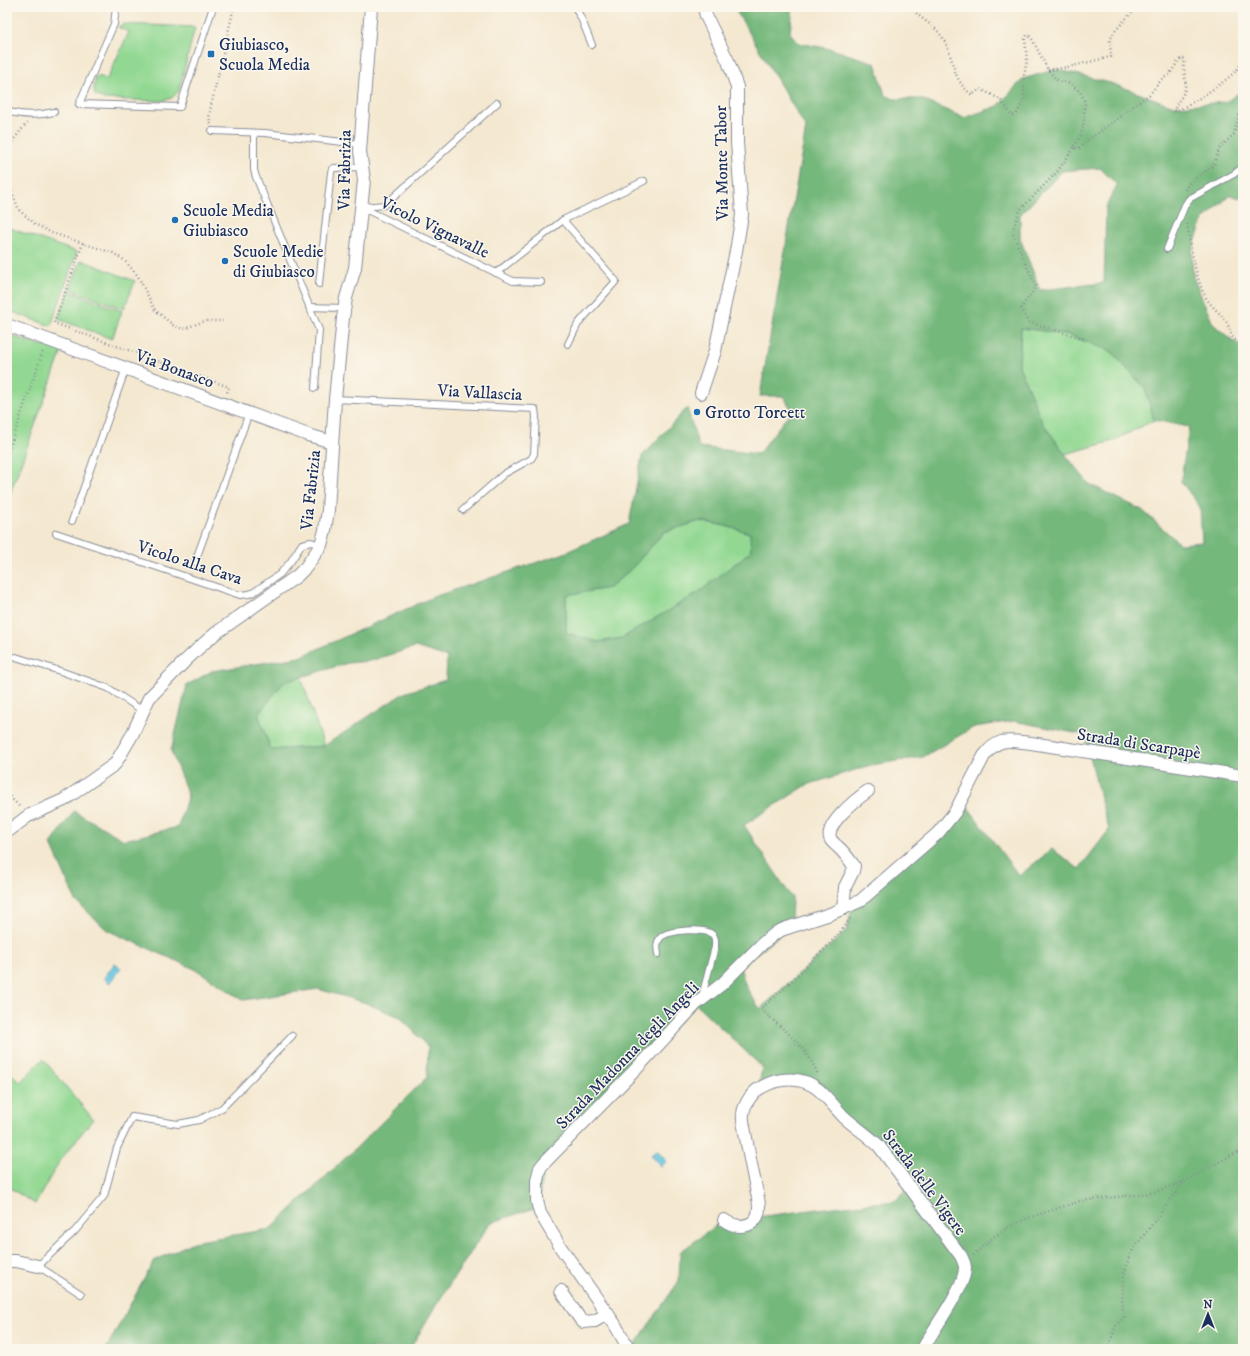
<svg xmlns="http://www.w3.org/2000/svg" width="1250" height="1356" font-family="'IM FELL DW Pica',serif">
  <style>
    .green { fill: #92d892; stroke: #568478 }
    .forest { fill: #75b87c; stroke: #48746d; fill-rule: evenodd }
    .water { fill: #60c4de; stroke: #3e7a9e }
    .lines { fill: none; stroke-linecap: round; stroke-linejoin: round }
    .lane-casing { stroke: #888c97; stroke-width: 8 }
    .street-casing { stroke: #888c97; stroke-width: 14 }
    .path { stroke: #888c97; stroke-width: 2.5; stroke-dasharray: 1 3; stroke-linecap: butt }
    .lane { stroke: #fff; stroke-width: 6 }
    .street { stroke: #fff; stroke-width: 12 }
    .poi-dot { fill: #1f6fb2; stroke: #fbf7ec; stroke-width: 1.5 }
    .labels { text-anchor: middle; stroke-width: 3; stroke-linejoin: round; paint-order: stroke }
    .poi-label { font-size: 17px; fill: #1b2f5e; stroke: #fbf7ec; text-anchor: start }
    .street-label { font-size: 17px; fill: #1b2f5e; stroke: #fbf7ec }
  </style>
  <rect width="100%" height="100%" fill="#fbf7ec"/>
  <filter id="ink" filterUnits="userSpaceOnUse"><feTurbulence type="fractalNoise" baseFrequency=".025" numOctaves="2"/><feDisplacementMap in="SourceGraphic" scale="8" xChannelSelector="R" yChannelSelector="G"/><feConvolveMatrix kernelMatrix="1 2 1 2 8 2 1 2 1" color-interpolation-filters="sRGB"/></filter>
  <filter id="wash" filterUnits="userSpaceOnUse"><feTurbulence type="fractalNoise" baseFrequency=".012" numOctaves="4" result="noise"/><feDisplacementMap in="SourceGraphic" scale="16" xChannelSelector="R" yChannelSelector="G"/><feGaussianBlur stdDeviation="0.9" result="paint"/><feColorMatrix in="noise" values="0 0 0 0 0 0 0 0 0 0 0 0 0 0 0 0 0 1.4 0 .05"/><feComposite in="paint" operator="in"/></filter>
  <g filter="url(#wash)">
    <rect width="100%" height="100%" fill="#f4e8d0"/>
    <!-- green -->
    <g class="green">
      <path d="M 123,24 L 195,27 L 179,91 L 172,98 L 162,101 L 104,99 L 95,95 C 93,88 94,82 97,76 L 107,79 L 129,32 L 118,27 Z"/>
      <polygon points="7,227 77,252 51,326 7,310"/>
      <polygon points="81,260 135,281 124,309 70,289"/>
      <polygon points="69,291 122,311 112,339 58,319"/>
      <polygon points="1021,328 1066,334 1111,351 1145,388 1154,420 1113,441 1065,454 1042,422 1019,366"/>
      <polygon points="7,335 62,351 7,502"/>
      <polygon points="700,521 726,526 750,533 751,551 698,593 622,638 598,642 566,633 566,595 609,588 632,568 664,532"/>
      <polygon points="301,677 324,746 271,750 258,714 284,682"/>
      <polygon points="43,1059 93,1119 59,1162 35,1204 10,1188 7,1190 7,1070 20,1082"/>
    </g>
    <!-- forest -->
    <path class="forest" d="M 737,7 L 793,7 L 790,33 L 799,43 L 831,49 L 875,63 L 885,95 L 894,99 L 921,99 L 964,118 L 998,106 L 1023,79 L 1057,69 L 1110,83 L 1174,106 L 1226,102 L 1243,90 L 1243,199 L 1230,195 L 1203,220 L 1192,251 L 1193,277 L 1213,324 L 1232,340 L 1243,347 L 1243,1349 L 632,1349 L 679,1281 L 680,1252 L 724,1220 L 729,1224 L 757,1217 L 834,1207 L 895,1201 L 909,1187 L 887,1155 L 808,1083 L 759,1088 L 762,1067 L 696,1004 L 544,1163 L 538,1207 L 490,1223 L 433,1310 L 410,1349 L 106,1349 L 154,1261 L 193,1242 L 270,1229 L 355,1149 L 427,1077 L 428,1047 L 400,1017 L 363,1002 L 318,989 L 243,1000 L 197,970 L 107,930 L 76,901 L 51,844 L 74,811 L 124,840 L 178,827 L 188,795 L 171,751 L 187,685 L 212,671 L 300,657 L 433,597 L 562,554 L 629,524 L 642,456 L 687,408 L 699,447 L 758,454 L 792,410 L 783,396 L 760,396 L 806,128 L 735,9 ZM 1100,168 L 1117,185 L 1106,207 L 1104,283 L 1040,290 L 1020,238 L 1020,215 L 1062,171 ZM 1021,328 L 1066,334 L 1111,351 L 1145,388 L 1154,420 L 1189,427 L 1181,481 L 1200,507 L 1202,542 L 1180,544 L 1142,510 L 1089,484 L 1065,454 L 1042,422 L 1019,366 ZM 700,521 L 726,526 L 750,533 L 751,551 L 698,593 L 622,638 L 598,642 L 566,633 L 566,595 L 609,588 L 632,568 L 664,532 ZM 415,647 L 447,657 L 446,680 L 404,693 L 324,746 L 271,750 L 258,714 L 284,682 L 348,663 L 370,661 ZM 1014,721 L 1085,735 L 1099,794 L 1109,830 L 1079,869 L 1052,849 L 1019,876 L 967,806 L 943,836 L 853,905 L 846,931 L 760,1009 L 746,987 L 740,967 L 791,926 L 792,898 L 744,825 L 807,785 L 871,765 L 923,757 L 974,727 Z"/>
    <!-- water -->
    <g class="water">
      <polygon points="115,963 121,968 110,983 104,978"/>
      <polygon points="657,1150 667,1161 661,1166 651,1155"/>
    </g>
  </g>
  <g filter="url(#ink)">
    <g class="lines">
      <!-- lane casing -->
      <g class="lane-casing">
        <g id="lane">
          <polyline points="116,7 114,24 79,104 180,107 213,7"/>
          <polyline points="575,7 581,18 592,45"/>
          <path d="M 7,111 C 23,116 37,116 54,112"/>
          <polyline points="212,131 265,133 360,144"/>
          <polyline points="254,133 254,170 256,177 319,330 315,388"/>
          <polyline points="361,207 513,281 541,282"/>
          <polyline points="362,207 385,205 497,103"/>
          <polyline points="563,220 616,281 578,324 568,344"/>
          <polyline points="1167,249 1185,205 1189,199 1234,174 1243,167"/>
          <polyline points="496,273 563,220 644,181"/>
          <polyline points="319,284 331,172 332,169 334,168 362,167"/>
          <polyline points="309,307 344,308"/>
          <polyline points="335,399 535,409 536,417 534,454 531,459 504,474 463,510"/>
          <polyline points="72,521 126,368"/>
          <polyline points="56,533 240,595 249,594 254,592 280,574 291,561 302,544 311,542 321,545"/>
          <polyline points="195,562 249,413"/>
          <polyline points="16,657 63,672 108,688 143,711"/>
          <path d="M 658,954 C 657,948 656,942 661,937 C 668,930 707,927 713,935 C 716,938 715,943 715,947 L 702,996"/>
          <polyline points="81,1294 38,1266 75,1231 104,1196 117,1148 132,1117 178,1124 199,1120 222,1108 292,1036"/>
        </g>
      </g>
      <!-- street casing -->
      <g class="street-casing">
        <g id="street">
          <polyline points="7,325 308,435 332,442"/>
          <polyline points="701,393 715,351 736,251 742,215 737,142 737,87 728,61 706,16 704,7"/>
          <polyline points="7,832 28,816 64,800 115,764 132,735 149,698 185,661 202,645 216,633 297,576 306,567 321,545 325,530 328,510 335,399 343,318 346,298 355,268 364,180 360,151 371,7"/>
          <path d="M 843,909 L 845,887 L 853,871 L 854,866 C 849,859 844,852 838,847 C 836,845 833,843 831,840 C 822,826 858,798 868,791"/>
          <path d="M 724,1220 C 738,1230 759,1228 759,1207 C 759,1199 756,1190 755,1183 C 751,1166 748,1149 745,1132 C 744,1126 742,1119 743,1114 C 744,1104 753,1091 762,1087 C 779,1077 803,1076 819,1090 C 828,1098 835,1108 844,1117 C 855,1127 868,1135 879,1146 L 961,1256 C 963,1260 965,1264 965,1268 C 965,1288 932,1330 923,1349"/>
          <polyline points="7,1261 16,1261 38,1266"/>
          <polyline points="561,1291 580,1319 583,1322 595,1321 608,1313"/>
          <path d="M 629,1349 L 614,1323 L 561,1248 L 540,1213 L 537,1201 L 537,1180 L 540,1168 L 544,1163 L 637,1068 L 696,1004 L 722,984 L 763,943 L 777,932 L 784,929 L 830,914 L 860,901 L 938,833 L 955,812 L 984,756 C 999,736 1009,741 1031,743 L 1243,776"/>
        </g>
      </g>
      <!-- path -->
      <g class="path">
        <path d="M 911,7 C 920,20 936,25 944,40 C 955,60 951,79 972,95 L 980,89 L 1000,99 L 1012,116 L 1017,113 L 1024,99 L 1024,75 L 1027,61 L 1025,39 L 1027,35 L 1031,37 L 1048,70 L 1058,81 L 1071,84 L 1080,92 L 1085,102 L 1083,127 L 1081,135 L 1074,146 L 1074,148 L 1078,149 L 1088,140 L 1119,118 L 1133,106 L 1149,95 L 1162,79 L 1169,75 L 1179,60 L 1183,58 L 1185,60 C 1182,70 1187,79 1185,89 C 1183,97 1176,102 1174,111 L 1181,109 L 1203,96 L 1222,83 L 1235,72 L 1243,61"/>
        <path d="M 1048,70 C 1070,68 1090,61 1111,57 L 1110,40 L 1114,32 L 1134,10 L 1159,7"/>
        <polyline points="211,124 209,118 211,106 234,7"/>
        <polyline points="1074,148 1057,172 1020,210 1012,232 1036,287 1021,308 1028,322 1085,339"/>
        <polyline points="7,153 14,139 27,123"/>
        <polyline points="7,172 12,192 19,210 35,224 52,233 113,253 124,260 138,276 155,310 173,325 183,329 205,321 223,321"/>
        <polyline points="1185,190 1188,184 1214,165 1219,149 1234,134 1243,101"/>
        <path d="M 1187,224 C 1190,244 1196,279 1205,296 C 1211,307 1221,313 1227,323 C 1232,333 1230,341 1243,343"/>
        <polyline points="83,243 54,323 229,387 227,393"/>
        <polyline points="7,455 43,351"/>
        <polyline points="7,794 20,807"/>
        <path d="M 817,1073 C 807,1046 781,1028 761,1009 C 775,996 848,930 850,918"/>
        <polyline points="973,1255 995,1236 1014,1224 1031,1217 1080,1201 1152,1193 1183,1182 1232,1155 1243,1150"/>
        <polyline points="1108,1349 1116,1326 1124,1317 1122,1299 1124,1274 1130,1254 1183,1183"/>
      </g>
      <!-- lane -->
      <use href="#lane" class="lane"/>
      <!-- street -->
      <use href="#street" class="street"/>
    </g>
  </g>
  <!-- markers -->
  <g class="poi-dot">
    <rect x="207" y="50" width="8" height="8" rx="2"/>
    <circle cx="175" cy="220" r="4"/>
    <circle cx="225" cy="261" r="4"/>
    <circle cx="697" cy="412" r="4"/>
  </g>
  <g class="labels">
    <!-- poi labels -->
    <g class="poi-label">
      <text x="219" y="50">Giubiasco,<tspan x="219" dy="20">Scuola Media</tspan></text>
      <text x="183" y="216">Scuole Media<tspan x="183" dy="20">Giubiasco</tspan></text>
      <text x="233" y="257">Scuole Medie<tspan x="233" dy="20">di Giubiasco</tspan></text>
      <text x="705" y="418">Grotto Torcett</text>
    </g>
    <!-- street labels -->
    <g class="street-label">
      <text transform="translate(721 163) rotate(-91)" y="6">Via Monte Tabor</text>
      <text transform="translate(344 170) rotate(-89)" y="6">Via Fabrizia</text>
      <text transform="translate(435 227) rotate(26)" y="6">Vicolo Vignavalle</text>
      <text transform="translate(175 368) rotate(20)" y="6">Via Bonasco</text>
      <text transform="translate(480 392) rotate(3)" y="6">Via Vallascia</text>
      <text transform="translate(310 490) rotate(-84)" y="6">Via Fabrizia</text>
      <text transform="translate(190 562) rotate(18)" y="6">Vicolo alla Cava</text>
      <text transform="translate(1139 743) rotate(9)" y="6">Strada di Scarpapè</text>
      <text transform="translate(627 1055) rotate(-46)" y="6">Strada Madonna degli Angeli</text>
      <text transform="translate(925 1182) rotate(53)" y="6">Strada delle Vigere</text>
    </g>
  </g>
  <!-- margin -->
  <rect width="1250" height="1356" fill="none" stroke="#fbf7ec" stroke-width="24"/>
  <!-- north arrow -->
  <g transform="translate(1208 1314)" stroke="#fbf7ec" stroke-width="3" paint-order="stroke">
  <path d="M0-3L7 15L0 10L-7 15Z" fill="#1b2f5e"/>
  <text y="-6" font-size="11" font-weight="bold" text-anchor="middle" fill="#1b2f5e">N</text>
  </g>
</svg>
